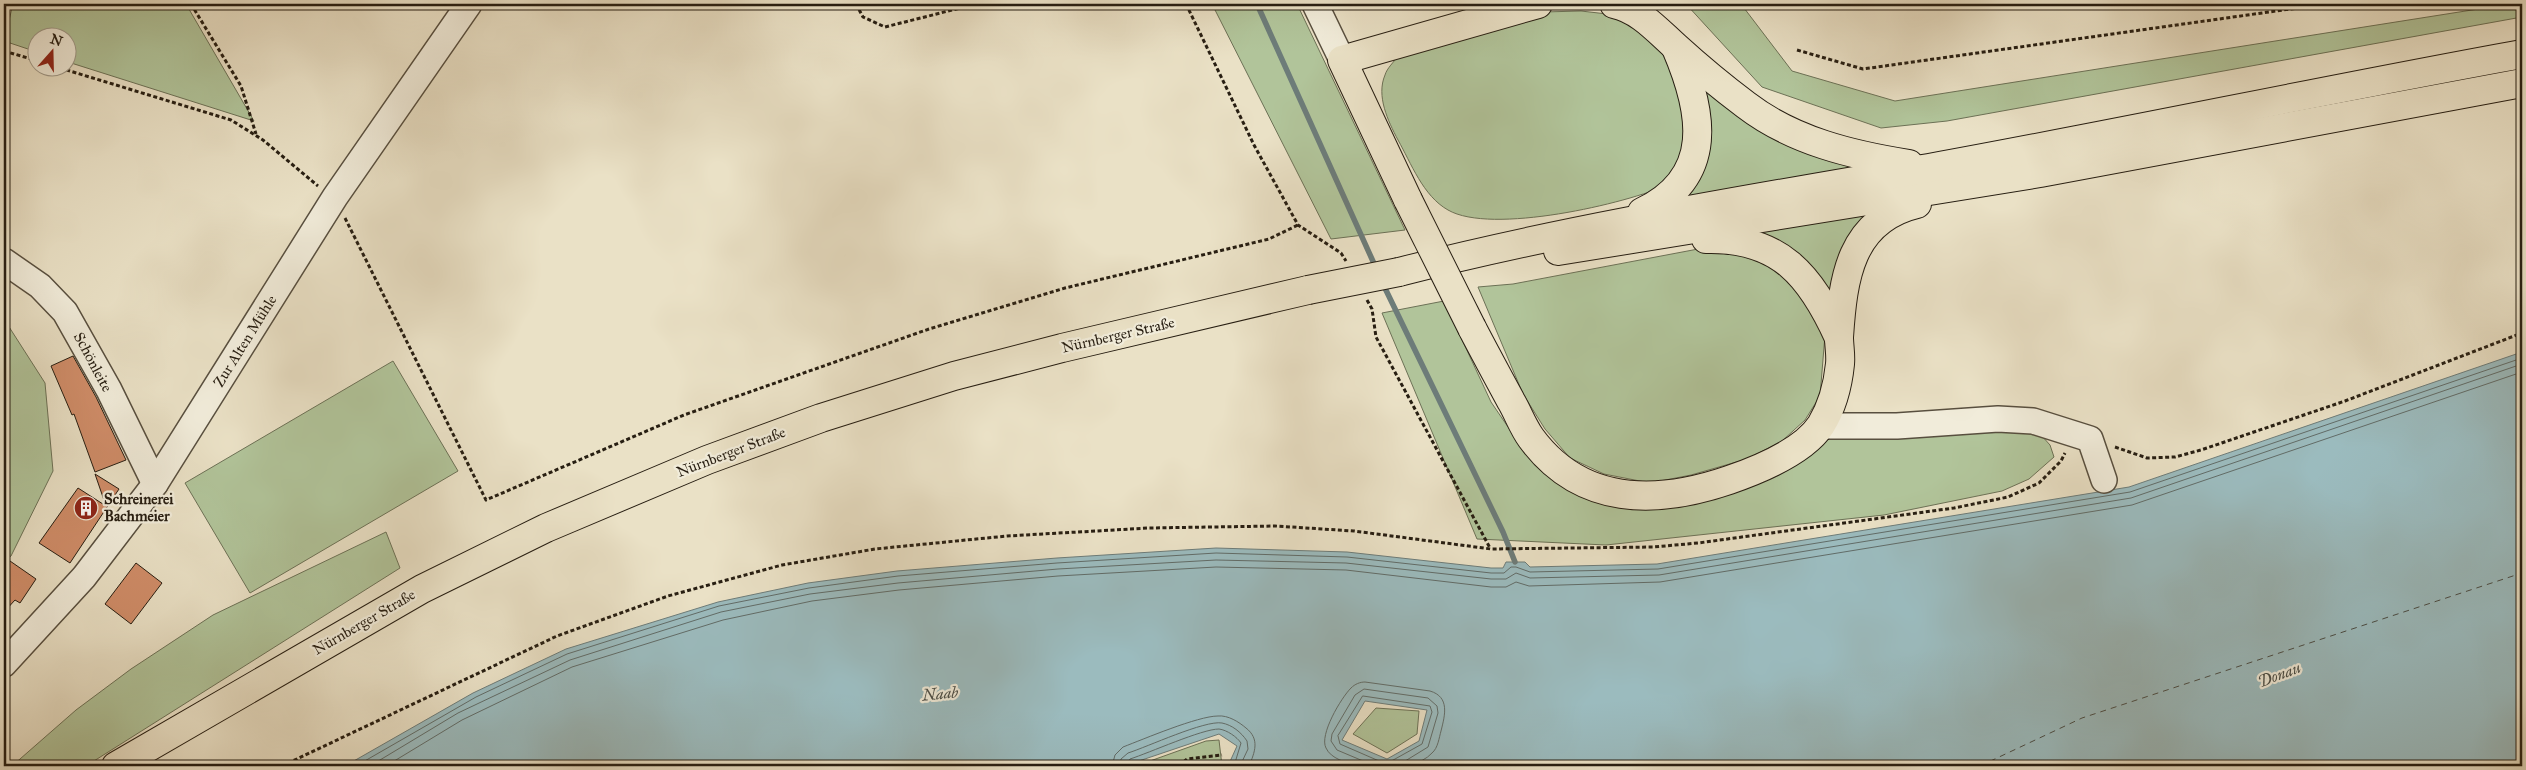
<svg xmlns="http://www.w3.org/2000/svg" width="2526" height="770" font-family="'IM FELL Great Primer',serif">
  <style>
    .green { fill: #b1c49a; stroke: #6c7156 }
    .water { fill: #9bbbbe; stroke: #6d7c79; fill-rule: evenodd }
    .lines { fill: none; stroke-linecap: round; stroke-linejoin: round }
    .shore { stroke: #616c68; stroke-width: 1 }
    .stream { stroke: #6d7c79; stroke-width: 5.5 }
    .ferry { stroke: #4a4d46; stroke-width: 1; stroke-dasharray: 6 5; stroke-linecap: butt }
    .building { fill: #d08d69; stroke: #271e12 }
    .minor-casing { stroke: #584f3f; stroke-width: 28 }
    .major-casing { stroke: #271e12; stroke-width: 30 }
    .path { stroke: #271e12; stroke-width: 3; stroke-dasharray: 4 2.5; stroke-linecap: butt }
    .minor { stroke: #f1ecda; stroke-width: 25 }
    .major { stroke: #eae1c6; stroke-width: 28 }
    .major-bridge-casing { stroke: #271e12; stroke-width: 30; stroke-linecap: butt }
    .major-bridge { stroke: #eae1c6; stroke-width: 28 }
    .labels { text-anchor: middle; stroke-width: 4.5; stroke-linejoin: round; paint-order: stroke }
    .street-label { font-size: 15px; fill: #271e12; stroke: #f1ecda }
    .poi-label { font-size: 15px; font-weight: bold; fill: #271e12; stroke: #f1ecda; text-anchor: start }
    .water-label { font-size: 16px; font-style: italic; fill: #4a4d46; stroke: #f1ecda }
  </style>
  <rect width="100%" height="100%" fill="#eae1c6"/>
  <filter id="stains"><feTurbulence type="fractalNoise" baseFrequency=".004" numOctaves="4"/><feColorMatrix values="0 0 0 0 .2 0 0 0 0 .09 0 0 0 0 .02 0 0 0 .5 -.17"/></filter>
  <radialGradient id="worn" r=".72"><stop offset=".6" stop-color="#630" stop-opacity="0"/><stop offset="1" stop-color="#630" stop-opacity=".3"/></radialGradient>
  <!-- green -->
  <g class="green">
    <polygon points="13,4 186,4 254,121 68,62 68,38 38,38 37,52 4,41"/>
    <polygon points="1212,4 1297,4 1405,230 1331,239"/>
    <polygon points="1686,4 1741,4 1792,71 1895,101 2510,4 2522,4 2522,17 1947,121 1881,128 1762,87"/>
    <path d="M 1581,11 L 1607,14 L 1637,29 L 1666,55 L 1692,130 L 1670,184 C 1626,204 1491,235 1448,210 C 1423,196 1411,163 1398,140 C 1388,121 1376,96 1385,75 C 1387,68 1394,62 1398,56 L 1543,12 Z"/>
    <polygon points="1700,79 1860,168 1689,196 1688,192 1694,188 1700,176"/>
    <polygon points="1868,211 1837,307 1753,229"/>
    <polygon points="1714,246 1741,250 1798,281 1825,335 1820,396 1805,420 1782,441 1747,459 1691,475 1650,483 1604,474 1570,458 1545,429 1523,394 1478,287 1513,284"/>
    <polygon points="1444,301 1491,402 1521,446 1541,471 1576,492 1672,505 1747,488 1832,436 2033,426 2050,445 2054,457 2029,479 2002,491 1884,515 1606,545 1477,539 1382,313"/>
    <polygon points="4,319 45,383 53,471 11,556 4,561"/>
    <polygon points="393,361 458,471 250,593 185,483"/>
    <polygon points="386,532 400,568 86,766 12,766 76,710 131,669 213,615"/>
    <polygon points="1376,708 1419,711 1417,734 1387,753 1353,734"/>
    <polygon points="1219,740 1222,766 1136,766 1206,741"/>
  </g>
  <!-- water -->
  <path class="water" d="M 2522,352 L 2522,766 L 1228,766 L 1237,746 L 1219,734 L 1124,766 L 345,766 L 473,693 L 566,649 L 718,602 L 808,583 L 897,571 L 1057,558 L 1216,548 L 1347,552 L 1491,568 L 1503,568 L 1506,562 L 1525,562 L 1530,567 L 1657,564 L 2129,487 ZM 1365,701 L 1427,710 L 1419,741 L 1387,759 L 1342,740 Z"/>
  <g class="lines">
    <!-- shore -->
    <g class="shore">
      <polygon points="1363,696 1430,706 1432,712 1422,744 1386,764 1340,744 1338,736"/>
      <polyline points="356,766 476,697 567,654 719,606 809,588 898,576 1057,563 1216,553 1347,557 1491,573 1504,573 1511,567 1516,567 1530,572 1658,569 2130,492 2522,358"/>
      <polyline points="370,766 458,713 570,660 721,612 810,594 898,583 1058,569 1216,560 1346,563 1491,579 1506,579 1516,573 1530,578 1659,575 2131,498 2522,364"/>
      <polyline points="386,766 462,720 572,667 723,620 812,601 899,590 1058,576 1216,567 1346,570 1491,587 1506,587 1516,582 1529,586 1660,582 2132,505 2522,372"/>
      <path d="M 1112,766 L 1115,755 L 1123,747 C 1144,739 1198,716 1218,716 C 1228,715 1239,722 1246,728 C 1260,739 1255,752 1249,766"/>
      <path d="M 1120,766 L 1121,759 L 1128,753 C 1147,747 1205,720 1222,723 C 1232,725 1241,732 1247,741 L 1248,749 L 1240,766"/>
      <path d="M 1126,766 L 1130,759 C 1149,753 1202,729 1219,729 C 1227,730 1237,737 1241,743 L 1234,766"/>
      <path d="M 1356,766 C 1346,762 1331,759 1326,748 C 1319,735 1341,698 1351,688 C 1355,684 1360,682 1365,682 L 1430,691 C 1450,697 1445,715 1441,731 C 1439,738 1438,748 1432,753 C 1427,759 1418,762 1412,766"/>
      <polyline points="1375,766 1337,750 1331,741 1332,734 1355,695 1364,689 1428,698 1437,706 1438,713 1428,747 1397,766"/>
    </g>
    <!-- stream -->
    <g class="stream">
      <polyline points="1257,4 1376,268"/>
      <polyline points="1383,284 1503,532 1515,562"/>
    </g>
    <!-- ferry -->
    <polyline class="ferry" points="1980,766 2082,718 2522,573"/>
  </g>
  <!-- building -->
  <g class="building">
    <polygon points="73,356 96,397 126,460 95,472 74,414 72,415 51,366"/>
    <polygon points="95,474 119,489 70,563 39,543 78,488 106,506"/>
    <polygon points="10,561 36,579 20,603 15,600 4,612 4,570"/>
    <polygon points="136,563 162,583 131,624 105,604"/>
  </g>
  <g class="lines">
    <!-- minor casing -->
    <g class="minor-casing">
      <g id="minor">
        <polyline points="1315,4 1342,60"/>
        <polyline points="4,261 40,286 65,312 109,390 155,484"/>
        <polyline points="1820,426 1897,426 1998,419 2033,421 2090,439 2104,480"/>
        <polyline points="4,664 84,577 155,484 335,197 469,4"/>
      </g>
    </g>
    <!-- major casing -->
    <g class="major-casing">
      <g id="major">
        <path d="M 1614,4 C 1639,9 1658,31 1676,47 C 1698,67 1722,87 1746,105 C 1793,141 1852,155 1909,164"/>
        <polyline points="1408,200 1342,60 1538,4"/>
        <path d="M 1642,212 C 1716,177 1703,111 1676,48"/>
        <path d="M 1706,239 C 1780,237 1811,276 1839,338"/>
        <polyline points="1558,251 2040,173 2522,83"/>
        <path d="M 1399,272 C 1575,227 1751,199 1929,168 C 2127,132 2324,90 2522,54"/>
        <path d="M 1472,328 C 1485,353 1498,377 1511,401 C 1518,413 1523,427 1531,438 C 1581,506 1656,505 1729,480 C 1758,470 1803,452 1821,425 C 1832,407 1838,384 1840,364 C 1841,355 1839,346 1839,337 C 1843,278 1850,220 1917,204"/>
        <polyline points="116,766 422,589 546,528 707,460 821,418 954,376 1062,348 1308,290"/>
      </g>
    </g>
    <!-- path -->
    <g class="path">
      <polyline points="191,4 241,86 256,134"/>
      <polyline points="856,4 863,17 885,27 976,4"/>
      <polyline points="1186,4 1254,145 1298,225 1341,253 1346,261"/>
      <polyline points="1797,50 1863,69 2326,4"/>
      <polyline points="4,51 38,61"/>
      <polyline points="60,68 231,120 263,140 318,186"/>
      <polyline points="345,218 486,500 684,415 929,329 1065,288 1269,239 1298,225"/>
      <polyline points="1367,300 1372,309 1376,337 1490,548"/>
      <polyline points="2115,447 2147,458 2175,457 2201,450 2345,401 2522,333"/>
      <polyline points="282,766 557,636 668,596 782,565 875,549 1007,536 1149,528 1275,526 1354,531 1491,549 1653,547 1698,543 1954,508 2008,497 2039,483 2061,461 2065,453"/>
      <polyline points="1179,766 1187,759 1222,755"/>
    </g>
    <!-- minor -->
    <use href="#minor" class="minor"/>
    <!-- major -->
    <use href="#major" class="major"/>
    <!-- major-bridge casing -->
    <g class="major-bridge-casing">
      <g id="major-bridge">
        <polyline points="1408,200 1472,328"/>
        <polyline points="1308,290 1399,272"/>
      </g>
    </g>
    <!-- major-bridge -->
    <use href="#major-bridge" class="major-bridge"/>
  </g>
  <!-- icons -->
  <defs>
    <g id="building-disc" transform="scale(1.25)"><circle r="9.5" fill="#8f2418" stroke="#f1ecda"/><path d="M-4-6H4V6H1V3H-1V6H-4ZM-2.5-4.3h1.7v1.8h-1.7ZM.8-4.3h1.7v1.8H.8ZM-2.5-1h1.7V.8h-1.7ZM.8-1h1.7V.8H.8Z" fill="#fff"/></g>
  </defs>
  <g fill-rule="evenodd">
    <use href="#building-disc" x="86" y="508"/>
  </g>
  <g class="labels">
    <!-- street labels -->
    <g class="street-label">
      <text transform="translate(1118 335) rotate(-13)" y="5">Nürnberger Straße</text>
      <text transform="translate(245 341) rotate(-58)" y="5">Zur Alten Mühle</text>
      <text transform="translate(93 362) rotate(62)" y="5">Schönleite</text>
      <text transform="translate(731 452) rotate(-21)" y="5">Nürnberger Straße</text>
      <text transform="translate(364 622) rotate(-30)" y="5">Nürnberger Straße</text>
    </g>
    <!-- poi labels -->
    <g class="poi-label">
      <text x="104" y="504">Schreinerei<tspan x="104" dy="17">Bachmeier</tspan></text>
    </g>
    <!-- water labels -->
    <g class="water-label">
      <text transform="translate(2279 674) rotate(-21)" y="6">Donau</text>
      <text transform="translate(940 693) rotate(-6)" y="6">Naab</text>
    </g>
  </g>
  <!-- margin -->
  <rect width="2526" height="770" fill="none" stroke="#eae1c6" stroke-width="20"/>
  <rect x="5" y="5" width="2516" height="760" fill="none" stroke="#271e12" stroke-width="2.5"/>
  <rect x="10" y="10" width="2506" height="750" fill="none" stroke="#271e12"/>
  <!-- north arrow -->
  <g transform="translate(52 52) rotate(20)"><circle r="24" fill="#f1ecda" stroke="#a09a8a"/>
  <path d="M0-4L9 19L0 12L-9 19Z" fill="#8f2418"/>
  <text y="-8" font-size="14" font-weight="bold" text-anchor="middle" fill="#271e12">N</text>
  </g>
  <rect width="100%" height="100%" filter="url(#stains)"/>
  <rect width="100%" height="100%" fill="url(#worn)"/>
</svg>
